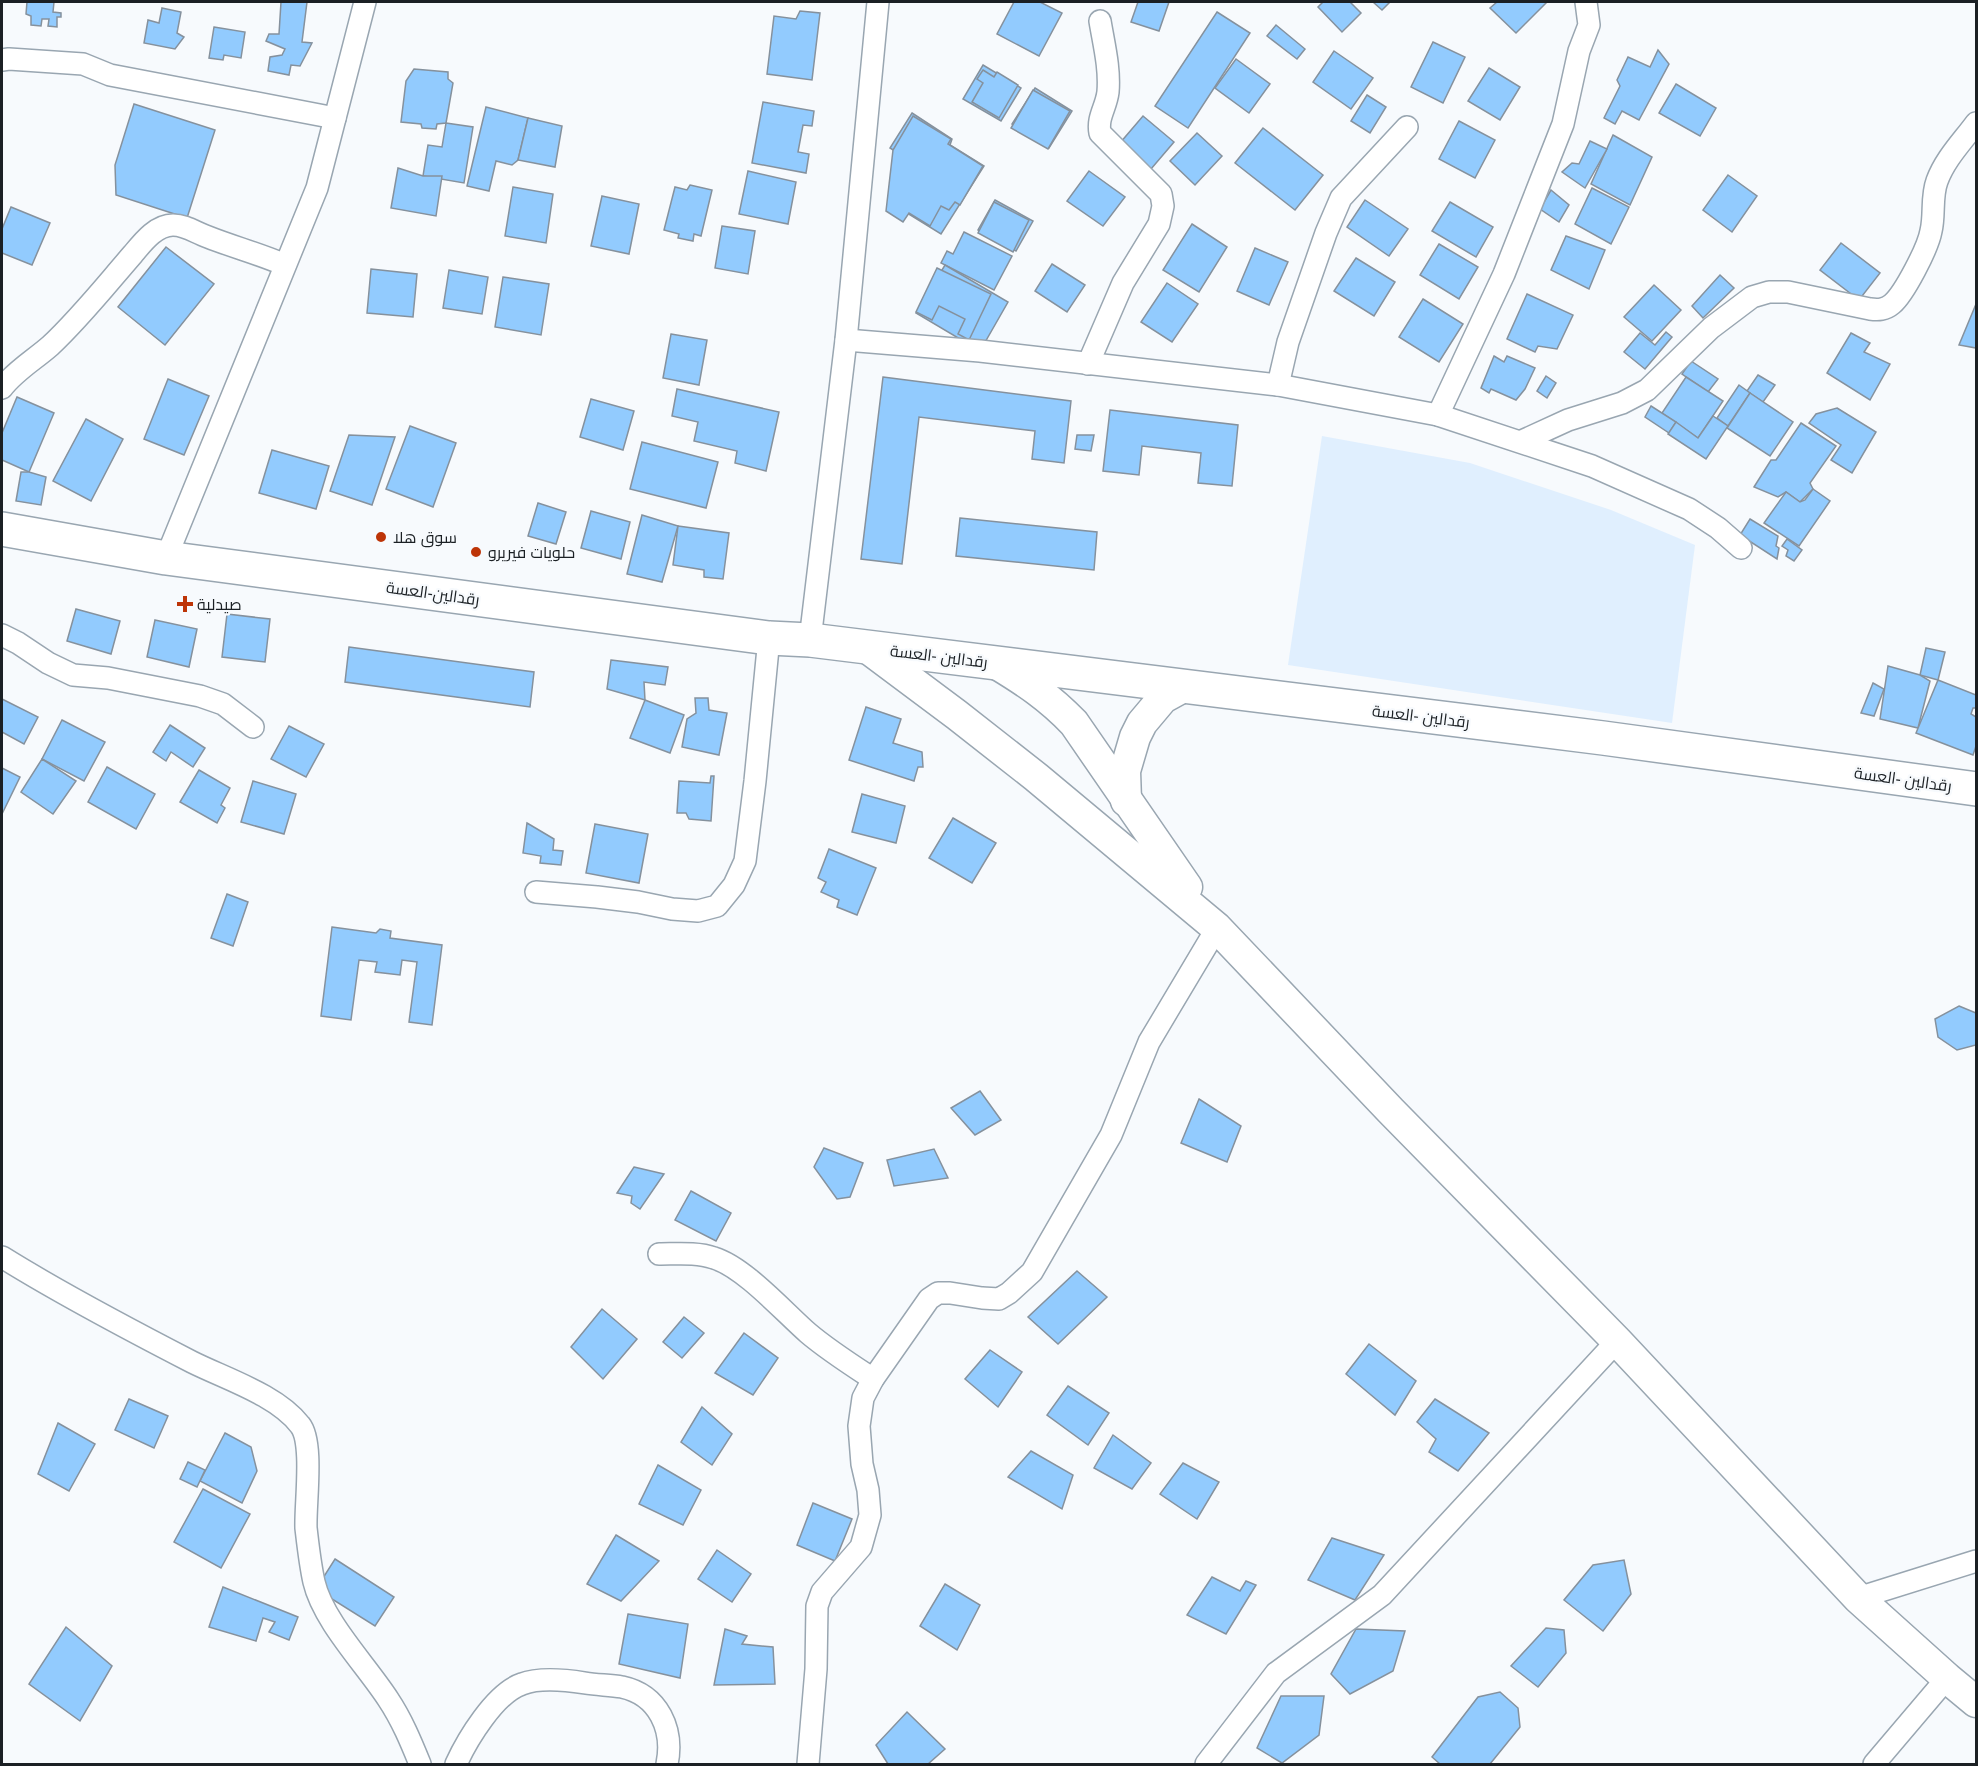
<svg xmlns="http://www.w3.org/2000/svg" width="1978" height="1766" font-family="'Open Sans',Cairo,sans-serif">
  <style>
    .built { fill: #e0effe }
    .building { fill: #92cbfe; stroke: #85919d; stroke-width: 1.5 }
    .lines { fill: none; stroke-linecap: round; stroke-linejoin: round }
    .street-casing { stroke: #99a6b1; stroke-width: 24 }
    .secondary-casing { stroke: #99a6b1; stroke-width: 33 }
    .primary-casing { stroke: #99a6b1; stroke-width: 36 }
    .street { stroke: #fff; stroke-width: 21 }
    .secondary { stroke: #fff; stroke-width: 30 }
    .primary { stroke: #fff; stroke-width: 33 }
    .poi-dot { fill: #bd3407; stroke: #f7fafd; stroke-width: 2 }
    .labels { text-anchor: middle; stroke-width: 4.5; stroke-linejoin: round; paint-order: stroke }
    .poi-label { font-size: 16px; fill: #1b2024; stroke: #f7fafd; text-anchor: start }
    .street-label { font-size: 16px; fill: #1b2024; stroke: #f7fafd }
  </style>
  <rect width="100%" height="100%" fill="#f7fafd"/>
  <!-- built -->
  <polygon class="built" points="1322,436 1470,463 1611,510 1695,545 1672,723 1288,665"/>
  <!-- building -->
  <g class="building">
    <polygon points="27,2 54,2 53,12 61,13 61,17 57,17 57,27 48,26 49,19 42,19 41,26 31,25 31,16 26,14"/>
    <polygon points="281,2 307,2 302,42 312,43 300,66 291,65 289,75 268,71 270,57 282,55 285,49 266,41 269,34 279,34"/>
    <polygon points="1014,2 1040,2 1062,13 1039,56 997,34"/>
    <polygon points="1138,2 1169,2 1159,31 1131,22"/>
    <polygon points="1323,2 1350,2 1361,13 1342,32 1318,7"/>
    <polygon points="1373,2 1390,2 1382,10"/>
    <polygon points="1497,2 1547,2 1516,33 1490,8"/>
    <polygon points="162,8 181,12 177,33 184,37 175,49 144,43 148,20 159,23"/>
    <polygon points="800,11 820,13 812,80 767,74 774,16 796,19"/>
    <polygon points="1217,12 1250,33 1188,128 1155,106"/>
    <polygon points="1276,25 1305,49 1297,59 1267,36"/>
    <polygon points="214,27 245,32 241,58 224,55 223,60 209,58"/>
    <polygon points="1433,42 1465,57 1443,103 1411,87"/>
    <polygon points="1658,50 1669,64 1639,120 1622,111 1615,124 1604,118 1620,86 1617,80 1628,57 1650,67"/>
    <polygon points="1334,51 1373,78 1351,109 1313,82"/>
    <polygon points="1236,59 1270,84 1249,113 1215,88"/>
    <polygon points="983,65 1021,88 1001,121 963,99"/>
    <polygon points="1489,68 1520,87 1500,120 1468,101"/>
    <polygon points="414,69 448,72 448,79 453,83 446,123 437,124 436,129 422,128 421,124 401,122 406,81"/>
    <polygon points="983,70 994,77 997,72 1018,85 999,118 972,102 983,83 977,79"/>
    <polygon points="1676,84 1716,108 1700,136 1659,113"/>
    <polygon points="1035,88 1072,111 1049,148 1012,124"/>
    <polygon points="1033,90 1070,111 1048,149 1011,128"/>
    <polygon points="1367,95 1386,107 1370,133 1351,121"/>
    <polygon points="763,102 814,111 812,126 803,125 798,152 809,154 806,173 752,163"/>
    <polygon points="134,104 215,130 187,218 116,195 115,165"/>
    <polygon points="486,107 528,118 518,160 512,165 496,161 489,191 467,186"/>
    <polygon points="912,113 952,139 950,145 984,166 941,234 907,213 943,155 938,151 936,159 929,155 921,168 890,148"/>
    <polygon points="913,116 951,139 948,144 983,166 960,205 955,202 949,210 941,206 930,226 909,213 903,222 886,211 893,150"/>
    <polygon points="1143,116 1174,142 1151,169 1120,143"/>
    <polygon points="528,118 562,126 555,167 518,160"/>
    <polygon points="1459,121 1495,140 1475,178 1439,159"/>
    <polygon points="446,123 473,127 464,183 423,176 428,145 442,147"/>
    <polygon points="1263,128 1323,175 1295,210 1235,163"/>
    <polygon points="1197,133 1222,156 1195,185 1170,161"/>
    <polygon points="1613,135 1652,157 1630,205 1591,184"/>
    <polygon points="1590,141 1607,149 1585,188 1562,172 1572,163 1579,164"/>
    <polygon points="398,168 423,176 442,176 436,216 391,208"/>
    <polygon points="748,171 796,182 788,224 739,214"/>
    <polygon points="1089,171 1125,197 1103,226 1067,201"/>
    <polygon points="1728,175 1757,196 1732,232 1703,210"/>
    <polygon points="690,185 712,190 701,236 694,234 693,241 678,238 679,234 664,230 675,187 687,190"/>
    <polygon points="513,187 553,194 546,243 505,236"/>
    <polygon points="1592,188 1629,207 1611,244 1575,224"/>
    <polygon points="1551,190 1569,205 1559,222 1540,209"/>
    <polygon points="602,196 639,204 629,254 591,246"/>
    <polygon points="995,200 1033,221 1016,251 978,230"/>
    <polygon points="1365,200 1408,229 1389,256 1347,227"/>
    <polygon points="994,202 1029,220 1013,252 978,233"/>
    <polygon points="1450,202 1493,227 1476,257 1432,231"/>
    <polygon points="11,207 50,223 32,265 2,253 2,229"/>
    <polygon points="1192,224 1227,247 1199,292 1163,270"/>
    <polygon points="722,226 755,231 748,274 715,268"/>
    <polygon points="964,232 1012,256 994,290 941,263 947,251 953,254"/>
    <polygon points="1566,236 1605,250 1589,289 1551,270"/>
    <polygon points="1841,243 1880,273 1859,300 1820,270"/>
    <polygon points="1439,244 1478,267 1459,299 1420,275"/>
    <polygon points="166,247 214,284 165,345 118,307"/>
    <polygon points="1255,248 1288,262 1269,305 1237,291"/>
    <polygon points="1356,258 1395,282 1374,316 1334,291"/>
    <polygon points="1052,264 1085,285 1067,312 1035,291"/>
    <polygon points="945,265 1008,302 980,351 916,313"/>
    <polygon points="937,268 991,294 969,340 958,334 965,319 939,306 932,320 916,312"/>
    <polygon points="371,269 417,274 413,317 367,313"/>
    <polygon points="449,270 488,277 482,314 443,308"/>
    <polygon points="1720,275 1734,288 1703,318 1692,306"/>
    <polygon points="503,277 549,284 541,335 495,327"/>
    <polygon points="1167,283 1198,304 1172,342 1141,322"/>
    <polygon points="1654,285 1681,310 1652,341 1624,317"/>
    <polygon points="1527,294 1573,315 1557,349 1538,346 1535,352 1507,339"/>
    <polygon points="1423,299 1463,324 1439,362 1399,337"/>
    <polygon points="1976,304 1976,348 1959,345"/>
    <polygon points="1666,332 1672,337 1645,369 1624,352 1640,333 1655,345"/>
    <polygon points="1851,333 1870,343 1864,352 1890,364 1870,400 1827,373"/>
    <polygon points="671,334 707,340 699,385 663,378"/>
    <polygon points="1494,356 1504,362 1507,356 1535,368 1525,389 1516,400 1491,389 1489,393 1481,388"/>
    <polygon points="1691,361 1718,379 1708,392 1682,374"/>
    <polygon points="1758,375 1775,385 1763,402 1747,391"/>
    <polygon points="1546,376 1556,383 1547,398 1537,391"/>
    <polygon points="883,377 1071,401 1064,463 1032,459 1035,431 919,417 902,564 861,559"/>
    <polygon points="1686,377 1723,401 1698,438 1662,413"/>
    <polygon points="168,379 209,396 184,455 144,439"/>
    <polygon points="1739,385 1750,393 1728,426 1717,418"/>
    <polygon points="677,389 779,412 766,471 735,463 737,451 694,441 698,422 672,416"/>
    <polygon points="1750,393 1793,422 1770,456 1727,428"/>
    <polygon points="17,397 54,413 29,472 2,460 2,433"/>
    <polygon points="591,399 634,411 623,450 580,437"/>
    <polygon points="1651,406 1676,422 1669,433 1645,417"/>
    <polygon points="1837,408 1876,432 1852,473 1831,460 1841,445 1809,423 1816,414"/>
    <polygon points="1110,410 1238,425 1232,486 1198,483 1201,453 1142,446 1139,475 1103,471"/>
    <polygon points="1713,416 1728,426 1706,459 1668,434 1676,422 1698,438"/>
    <polygon points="86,419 123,439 91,501 53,481"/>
    <polygon points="1801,423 1836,446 1810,483 1813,489 1800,502 1786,492 1778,497 1754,487 1771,460 1776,460"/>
    <polygon points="410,426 456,443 433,507 386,489"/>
    <polygon points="349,435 395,437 372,505 330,491"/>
    <polygon points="1077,435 1094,435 1091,451 1075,449"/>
    <polygon points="642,442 718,462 706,508 630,489"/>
    <polygon points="272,450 329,466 316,509 259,493"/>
    <polygon points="21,472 29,472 46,477 41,505 16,501"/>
    <polygon points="1813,489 1830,501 1799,546 1764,523 1786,492 1800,502 1805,500"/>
    <polygon points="538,503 566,512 556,544 528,536"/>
    <polygon points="591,511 630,522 621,559 581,548"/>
    <polygon points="642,515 678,526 662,582 627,574"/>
    <polygon points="960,518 1097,532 1094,570 956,556"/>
    <polygon points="1750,519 1778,536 1776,546 1779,548 1777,559 1740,535"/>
    <polygon points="678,526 729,533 723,579 704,577 704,570 673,565"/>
    <polygon points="1787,539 1802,550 1794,561 1786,556 1788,550 1782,546"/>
    <polygon points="76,609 120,621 111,654 67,641"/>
    <polygon points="227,614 270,619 265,662 222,657"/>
    <polygon points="155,620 197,629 189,667 147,657"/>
    <polygon points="349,647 534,672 530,707 345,682"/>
    <polygon points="1926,648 1945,652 1938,680 1920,675"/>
    <polygon points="611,660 668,667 665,685 644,682 645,700 607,689"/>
    <polygon points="1888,666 1920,675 1930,681 1918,728 1880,719"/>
    <polygon points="1938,680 1976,695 1976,708 1973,708 1971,714 1976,717 1976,746 1973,755 1916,733"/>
    <polygon points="1873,683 1884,689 1874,716 1861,713"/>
    <polygon points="695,698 708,698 709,710 727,713 719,755 682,747 687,719 696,713"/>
    <polygon points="2,699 38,717 24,744 2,732"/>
    <polygon points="645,700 684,715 670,753 630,738"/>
    <polygon points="866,707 901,719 893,743 922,752 923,767 918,767 914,781 849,760"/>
    <polygon points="62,720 105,742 84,781 42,759"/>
    <polygon points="170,725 205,748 193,767 171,752 166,761 153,752"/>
    <polygon points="289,726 324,744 306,777 271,759"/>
    <polygon points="42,759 76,781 53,814 21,792"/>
    <polygon points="107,767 155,794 136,829 88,802"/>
    <polygon points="2,768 20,777 2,814"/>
    <polygon points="199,770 230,788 221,805 225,808 217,823 180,802"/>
    <polygon points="711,776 714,776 711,821 689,819 686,813 677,813 679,781 710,783"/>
    <polygon points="253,781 296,794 284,834 241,822"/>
    <polygon points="862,794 905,806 896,843 852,832"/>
    <polygon points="953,818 996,843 972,883 929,858"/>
    <polygon points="527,823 554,839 553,850 563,851 561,865 540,863 541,856 523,853"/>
    <polygon points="595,824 648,834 639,883 586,873"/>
    <polygon points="829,849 876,868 857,915 837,907 839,900 821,892 826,882 818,878"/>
    <polygon points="227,894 248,902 233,946 211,938"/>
    <polygon points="332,927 376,933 380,929 391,931 390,938 442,945 432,1025 409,1022 417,962 402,960 400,975 375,972 377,962 359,960 351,1020 321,1016"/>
    <polygon points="1959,1006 1976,1013 1976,1045 1957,1050 1938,1037 1935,1019"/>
    <polygon points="980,1091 1001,1120 975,1135 951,1108"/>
    <polygon points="1199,1099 1241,1126 1227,1162 1181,1143"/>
    <polygon points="824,1148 863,1163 850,1197 837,1199 814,1167"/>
    <polygon points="934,1149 948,1178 894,1186 887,1160"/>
    <polygon points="634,1167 664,1174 640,1209 631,1203 632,1196 617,1193"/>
    <polygon points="691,1191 731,1213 716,1241 675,1220"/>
    <polygon points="1077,1271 1107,1297 1058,1344 1028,1317"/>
    <polygon points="602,1309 637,1339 603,1379 571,1347"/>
    <polygon points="684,1317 704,1333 682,1358 663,1342"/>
    <polygon points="744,1333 778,1358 753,1395 715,1373"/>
    <polygon points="1369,1344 1416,1381 1395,1415 1346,1374"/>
    <polygon points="990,1350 1022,1372 998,1407 965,1379"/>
    <polygon points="1068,1386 1109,1413 1088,1445 1047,1415"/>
    <polygon points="129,1399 168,1416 154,1448 115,1430"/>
    <polygon points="1435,1399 1489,1433 1458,1471 1429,1452 1436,1439 1417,1422"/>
    <polygon points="702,1407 732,1434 712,1465 681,1442"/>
    <polygon points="58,1423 95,1444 69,1491 38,1474"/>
    <polygon points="225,1433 251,1447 257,1471 242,1503 200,1481"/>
    <polygon points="1113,1435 1151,1463 1132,1489 1094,1468"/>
    <polygon points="1031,1451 1073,1475 1062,1509 1008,1477"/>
    <polygon points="188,1462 205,1470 197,1487 180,1479"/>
    <polygon points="1183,1463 1219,1482 1197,1519 1160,1494"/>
    <polygon points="658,1465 701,1490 683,1525 639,1504"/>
    <polygon points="203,1489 250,1514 221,1568 174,1542"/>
    <polygon points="813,1503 852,1519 835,1561 797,1545"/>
    <polygon points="616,1535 659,1561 621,1601 587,1584"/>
    <polygon points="1332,1538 1384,1555 1355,1600 1308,1580"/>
    <polygon points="717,1550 751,1574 732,1602 698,1579"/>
    <polygon points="335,1559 394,1597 375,1626 316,1589"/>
    <polygon points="1624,1560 1631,1594 1603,1631 1564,1600 1593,1565"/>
    <polygon points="1212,1577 1240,1591 1246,1581 1256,1585 1226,1634 1187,1615"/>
    <polygon points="945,1584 980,1605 957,1650 920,1626"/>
    <polygon points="223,1587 298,1617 289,1640 269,1632 275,1622 263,1618 256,1641 209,1627"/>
    <polygon points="628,1614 688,1624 680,1678 619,1664"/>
    <polygon points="66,1627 112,1666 80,1721 29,1684"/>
    <polygon points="1546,1628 1564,1630 1566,1653 1538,1687 1511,1666"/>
    <polygon points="725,1629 747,1636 742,1644 773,1647 775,1684 714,1685"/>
    <polygon points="1356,1629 1405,1631 1393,1671 1350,1694 1331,1674"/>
    <polygon points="1500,1692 1518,1708 1520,1727 1490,1764 1440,1764 1432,1757 1478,1697"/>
    <polygon points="1281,1696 1324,1696 1319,1735 1282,1763 1257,1748"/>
    <polygon points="907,1712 945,1749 928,1764 888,1764 876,1745"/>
  </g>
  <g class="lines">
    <!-- street casing -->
    <g class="street-casing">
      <g id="street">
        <polyline points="2,60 9,59 83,64 110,75 335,118"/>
        <polyline points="846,340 980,351 1278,385 1438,415 1592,466 1689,509 1718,528 1741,548"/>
        <path d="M 1088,364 L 1123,283 L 1159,224 L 1163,206 L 1161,194 L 1100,133 C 1097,117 1106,108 1108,92 C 1110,68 1104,45 1100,21"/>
        <polyline points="1278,385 1288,342 1326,233 1341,198 1407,127"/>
        <path d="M 2,388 C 15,371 34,360 50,346 C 80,318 106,285 133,254 C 143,242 156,225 173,225 C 186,225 196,233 208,237 C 233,247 260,254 285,265"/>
        <polyline points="1438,415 1504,274 1563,124 1579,51 1589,25 1586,2"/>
        <path d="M 1522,441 L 1568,420 L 1622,403 L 1647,390 L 1711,328 L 1752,297 L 1769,292 L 1788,292 L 1870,309 C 1878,310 1885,310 1892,304 C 1904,294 1928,248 1931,231 C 1935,215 1931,197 1937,181 C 1945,159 1962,142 1976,123"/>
        <polyline points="166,558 317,188 365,2"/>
        <polyline points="2,635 18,643 48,663 73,675 108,678 200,696 223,704 253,727"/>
        <polyline points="810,640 846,340 878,2"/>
        <polyline points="536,892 597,897 638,902 672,909 698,911 717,906 734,885 745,861 755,781 769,638"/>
        <path d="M 659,1254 C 677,1254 697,1252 714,1258 C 744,1267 784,1312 808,1333 C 828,1350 850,1364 873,1379"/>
        <path d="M 2,1257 C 63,1295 128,1329 192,1362 C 226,1379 277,1395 300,1425 C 314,1442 305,1504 306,1528 C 308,1545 310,1564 314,1582 C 323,1621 366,1665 388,1699 C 402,1720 411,1742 420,1764"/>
        <polyline points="1858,1598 1976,1561"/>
        <path d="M 456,1764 C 467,1740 495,1693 522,1684 C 540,1677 566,1680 585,1683 C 597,1685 610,1685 622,1687 C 659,1695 674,1730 667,1764"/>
        <polyline points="808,1764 816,1669 817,1606 822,1592 861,1547 870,1515 868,1490 862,1464 859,1426 863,1398 873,1379 929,1299 938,1293 950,1293 982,1298 999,1299 1009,1293 1032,1272 1111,1135 1149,1042 1217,928"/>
        <polyline points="1206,1764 1276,1673 1382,1595 1617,1341"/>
        <polyline points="1874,1764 1947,1678"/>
      </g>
    </g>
    <!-- secondary casing -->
    <g class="secondary-casing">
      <g id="secondary">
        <polyline points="866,647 957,715 1036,777 1217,928 1391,1111 1617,1341 1858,1598 1947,1678 1976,1702"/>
        <path d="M 995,663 C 1025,681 1049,697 1074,723 L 1187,887"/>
        <polyline points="1126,801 1125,771 1135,737 1142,723 1163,698 1183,687"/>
      </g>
    </g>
    <!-- primary casing -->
    <g class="primary-casing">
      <polyline id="primary" points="2,529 166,558 769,638 810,640 1603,738 1976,789"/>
    </g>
    <!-- street -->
    <use href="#street" class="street"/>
    <!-- secondary -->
    <use href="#secondary" class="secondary"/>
    <!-- primary -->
    <use href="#primary" class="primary"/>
  </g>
  <!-- markers -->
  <g class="poi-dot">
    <circle cx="381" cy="537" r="6"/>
    <circle cx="476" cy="552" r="6"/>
    <path d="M182 595h6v6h6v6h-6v6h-6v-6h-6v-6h6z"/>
  </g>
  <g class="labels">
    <!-- poi labels -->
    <g class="poi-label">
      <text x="393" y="543">سوق هلا</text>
      <text x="488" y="558">حلويات فيريرو</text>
      <text x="197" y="610">صيدلية</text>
    </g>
    <!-- street labels -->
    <g class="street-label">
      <text transform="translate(433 593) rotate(8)" y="6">رقدالين-العسة</text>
      <text transform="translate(939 656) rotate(7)" y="6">رقدالين -العسة</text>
      <text transform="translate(1421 716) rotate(7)" y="6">رقدالين -العسة</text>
      <text transform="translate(1903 779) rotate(8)" y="6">رقدالين -العسة</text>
    </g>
  </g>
  <!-- border -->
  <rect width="1978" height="1766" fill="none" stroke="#1b2024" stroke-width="6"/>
</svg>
